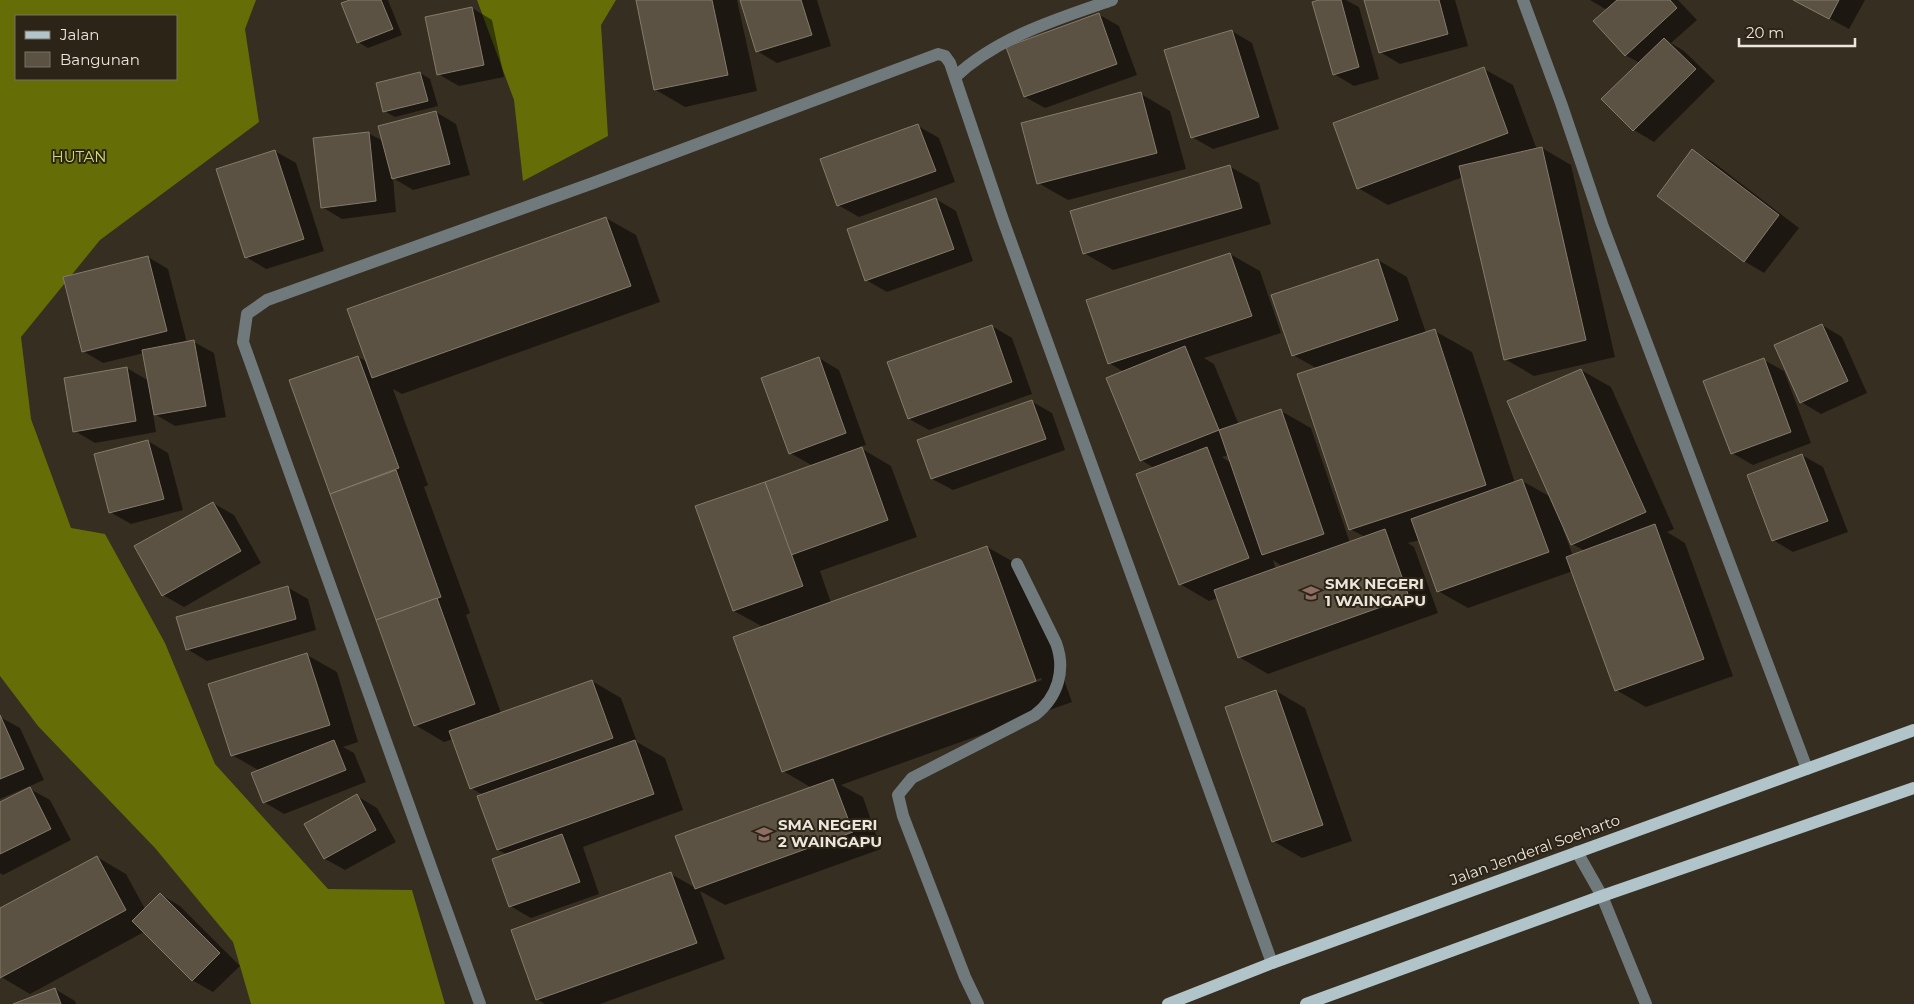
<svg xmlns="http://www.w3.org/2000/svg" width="1914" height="1004" font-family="Montserrat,sans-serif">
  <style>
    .forest { fill: #656e06; fill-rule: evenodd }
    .shadow { fill: #0007; fill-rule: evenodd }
    .building { fill: #5b5243; stroke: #857b6b }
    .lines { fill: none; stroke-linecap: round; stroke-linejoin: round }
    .minor { stroke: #707a7c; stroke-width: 12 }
    .major { stroke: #b0c4c9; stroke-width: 12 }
    .labels { text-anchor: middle; stroke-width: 4; stroke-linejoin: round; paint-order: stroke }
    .park-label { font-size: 15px; fill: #cedd66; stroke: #2c2416 }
    .poi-label { font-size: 15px; font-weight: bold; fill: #ebe5dc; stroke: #2c2416; text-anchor: start }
    .street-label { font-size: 15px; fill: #ebe5dc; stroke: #2c2416 }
  </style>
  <rect width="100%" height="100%" fill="#362e20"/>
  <!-- forest -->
  <g class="forest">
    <path d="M 0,0 L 256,0 L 245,29 L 259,122 L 100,240 L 21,337 L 31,419 L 71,528 L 105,534 L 165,643 L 215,764 L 328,889 L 412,890 L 445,1004 L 251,1004 L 233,942 L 155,848 L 38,726 L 0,676 ZM 16,16 L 176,16 L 176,79 L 16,79 Z"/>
    <polygon points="477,0 616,0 601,25 608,136 523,181 514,100"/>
  </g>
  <!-- shadow -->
  <g class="shadow">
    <polygon points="354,0 388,0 402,35 368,48 358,42"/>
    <polygon points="637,0 737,0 757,91 685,107 656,90"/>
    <polygon points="742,0 817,0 831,46 777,63 757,51"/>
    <polygon points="1324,0 1346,0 1359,7 1379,79 1354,86 1334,74"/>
    <polygon points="1365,0 1455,0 1468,46 1400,64 1380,52"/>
    <polygon points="1590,0 1678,0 1697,20 1671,43 1684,51 1715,81 1654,142 1634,130 1640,63 1625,55 1607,10"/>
    <polygon points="1795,0 1865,0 1849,29"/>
    <polygon points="472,8 492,20 504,77 459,86 438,74"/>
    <polygon points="1098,14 1119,26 1137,75 1045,108 1025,97"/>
    <polygon points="1232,31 1252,43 1279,129 1213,149 1192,137"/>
    <polygon points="1484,69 1513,85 1537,150 1542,148 1571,165 1615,357 1534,376 1505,359 1463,177 1388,205 1358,188"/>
    <polygon points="420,73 430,79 438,106 395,117 384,111"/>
    <polygon points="1141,94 1170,111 1186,169 1068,200 1038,183"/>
    <polygon points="436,112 456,124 470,175 413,190 393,178 396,212 342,219 322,207 368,133 383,141"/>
    <polygon points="918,126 939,138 955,182 859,217 838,205"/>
    <polygon points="275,151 296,163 324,251 266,269 246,257"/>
    <polygon points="1693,151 1713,162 1799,228 1764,273 1744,261"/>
    <polygon points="1229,166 1259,183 1271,224 1113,270 1084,253"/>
    <polygon points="936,199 956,211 973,261 887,292 866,280"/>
    <polygon points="606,218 636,235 660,302 402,394 393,389 428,485 424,487 470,613 466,615 501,713 592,681 621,698 637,742 665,758 683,810 583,847 599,894 531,918 510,906 508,855 498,850 483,795 471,788 453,739 444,742 415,725 290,381 358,357 368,362"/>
    <path d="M 1230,254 L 1260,271 L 1281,333 L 1204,358 L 1214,364 L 1239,425 L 1281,411 L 1311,428 L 1350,543 L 1365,537 L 1350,529 L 1318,369 L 1293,355 L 1378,260 L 1407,277 L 1426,333 L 1435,331 L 1472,352 L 1515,483 L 1522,481 L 1551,497 L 1581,370 L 1611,387 L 1674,529 L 1667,532 L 1685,543 L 1733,676 L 1646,707 L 1616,690 L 1573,571 L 1468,608 L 1438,591 L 1420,540 L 1408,543 L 1414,547 L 1438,613 L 1268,674 L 1239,657 L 1218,598 L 1209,601 L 1180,584 L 1154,468 L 1141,460 L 1124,372 L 1109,363 ZM 1228,455 L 1231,463 L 1222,457 ZM 1565,528 L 1572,544 L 1585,551 L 1573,556 L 1563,529 ZM 1273,560 L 1283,567 L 1276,569 Z"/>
    <polygon points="148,257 168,269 187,343 194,342 214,353 226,417 175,426 153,413 156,432 95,443 75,431 127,368 149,381 144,353 103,363 83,351"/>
    <polygon points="1822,325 1842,337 1867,393 1821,414 1801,402"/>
    <polygon points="992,326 1012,338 1032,394 929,430 909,419"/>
    <path d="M 819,358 L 839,370 L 866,445 L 859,447 L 891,466 L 917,537 L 820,571 L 831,603 L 987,547 L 1024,568 L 1072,702 L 841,785 L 863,797 L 881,849 L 725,905 L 700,891 L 725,959 L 600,1004 L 545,1004 L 537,999 L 671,874 L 696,888 L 812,788 L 783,771 L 763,627 L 734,611 L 813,466 L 790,453 ZM 1041,678 L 1042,680 L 807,764 L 807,762 Z"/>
    <polygon points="1764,360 1784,371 1811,443 1753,465 1732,453"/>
    <polygon points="1031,401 1052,413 1065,450 953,490 932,479"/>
    <polygon points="148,441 168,453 183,510 131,524 110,512"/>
    <polygon points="1802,455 1823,467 1848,532 1793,552 1773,540"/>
    <polygon points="213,503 234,515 261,563 184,607 163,595"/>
    <polygon points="287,587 308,599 316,630 207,661 187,649"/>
    <polygon points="307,655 337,672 358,742 343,747 354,753 366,782 284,814 264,802 260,771 232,755"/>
    <polygon points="1276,691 1305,708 1352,841 1302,858 1273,841"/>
    <polygon points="0,717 20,728 44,780 0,799"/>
    <polygon points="30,789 50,800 71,840 3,875 0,873 0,804"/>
    <polygon points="357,796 377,808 396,842 345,870 325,859 306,824"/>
    <polygon points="97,857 126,874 145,909 160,894 180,906 240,966 213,992 192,980 144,932 30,994 1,977 0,909"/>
    <polygon points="55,989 75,1001 76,1004 16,1004"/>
  </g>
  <!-- building -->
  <g class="building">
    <polygon points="350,0 381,0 393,29 357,43 341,3"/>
    <polygon points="636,0 712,0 728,75 654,90"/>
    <polygon points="740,0 801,0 812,35 756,52"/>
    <polygon points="1319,0 1341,0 1359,67 1333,75 1312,2"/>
    <polygon points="1364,0 1439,0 1448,34 1379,53"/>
    <polygon points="1617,0 1670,0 1677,8 1625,56 1593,21"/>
    <polygon points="1793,0 1839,0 1829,19"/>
    <polygon points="472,7 484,65 437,75 425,17"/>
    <polygon points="1099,13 1117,64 1024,97 1006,47"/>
    <polygon points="1232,30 1259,117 1191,138 1164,50"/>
    <polygon points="1664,38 1696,69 1633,131 1601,99"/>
    <polygon points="1484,67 1508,133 1357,189 1333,123"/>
    <polygon points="420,72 428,101 383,112 376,83"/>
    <polygon points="1141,92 1157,153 1037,184 1021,123"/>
    <polygon points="436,111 450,164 392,179 378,126"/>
    <polygon points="918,124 936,171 837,206 820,159"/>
    <polygon points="369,132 376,201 321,208 313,138"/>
    <polygon points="1542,147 1586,340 1504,360 1459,166"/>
    <polygon points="1692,149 1779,215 1744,262 1657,196"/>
    <polygon points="275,150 304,239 245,258 216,169"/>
    <polygon points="1230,165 1242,208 1083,254 1070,211"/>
    <polygon points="936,198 954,249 865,281 847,229"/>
    <polygon points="606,217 631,286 372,378 347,309"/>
    <polygon points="1230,253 1252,316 1108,364 1086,300"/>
    <polygon points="148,256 167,331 82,352 63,277"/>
    <polygon points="1378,259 1398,320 1292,356 1271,295"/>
    <polygon points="1822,324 1848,381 1800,403 1774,345"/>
    <polygon points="992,325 1012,382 908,419 887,362"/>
    <polygon points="1435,329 1486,485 1349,530 1297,374"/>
    <polygon points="194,340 206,406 154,415 142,350"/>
    <polygon points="1185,346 1219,430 1140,461 1106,378"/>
    <polygon points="358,356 399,468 330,494 289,380"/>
    <polygon points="819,357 846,433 789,454 761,378"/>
    <polygon points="1764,358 1791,432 1731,454 1703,381"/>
    <polygon points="127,367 136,421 73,432 64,378"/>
    <polygon points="1581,369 1646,512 1571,545 1507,401"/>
    <polygon points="1032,400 1046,439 931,479 917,440"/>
    <polygon points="1281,409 1324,534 1262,555 1219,430"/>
    <polygon points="148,440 164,499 109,513 94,454"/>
    <polygon points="862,447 888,520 791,555 765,482"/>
    <polygon points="1207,447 1249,558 1179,585 1136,474"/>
    <polygon points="1802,454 1828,521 1772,541 1747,475"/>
    <polygon points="396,470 441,597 376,620 330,494"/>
    <polygon points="1522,479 1549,552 1437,592 1411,519"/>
    <polygon points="765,482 803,586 733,611 695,506"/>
    <polygon points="213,502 241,551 162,596 134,546"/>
    <polygon points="1655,524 1704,659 1615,691 1566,557"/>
    <polygon points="1385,529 1409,597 1238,658 1214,590"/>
    <polygon points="987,546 1036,681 782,772 733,637"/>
    <polygon points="288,586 296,619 186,650 176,617"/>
    <polygon points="437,598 475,704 414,726 376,620"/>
    <polygon points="307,653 330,725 231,756 208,684"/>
    <polygon points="592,680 613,738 470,789 449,731"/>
    <polygon points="1276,690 1323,825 1272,842 1225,707"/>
    <polygon points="0,715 24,769 0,779"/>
    <polygon points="334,740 346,770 263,803 251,773"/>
    <polygon points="635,740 654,794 497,850 477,796"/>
    <polygon points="833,779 853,832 695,889 675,836"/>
    <polygon points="30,787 51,829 0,854 0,802"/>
    <polygon points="357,794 376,830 324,859 304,824"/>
    <polygon points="562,834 580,882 509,907 492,859"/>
    <polygon points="97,856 126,910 0,978 0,908"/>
    <polygon points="671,872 697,943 536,1000 511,930"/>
    <polygon points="160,893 220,953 192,981 132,921"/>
    <polygon points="55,988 61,1004 13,1004"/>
  </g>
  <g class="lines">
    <!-- minor -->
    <g class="minor">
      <polyline points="1523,0 1561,103 1602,224 1807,769"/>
      <path d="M 955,77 C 998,37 1057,19 1112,0"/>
      <polyline points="1577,852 1602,896 1646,1004"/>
      <polyline points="480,1004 243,342 247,314 267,300 593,183 938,54 945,56 950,63 1003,220 1272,963"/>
      <path d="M 978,1004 L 965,977 L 903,816 L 898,795 L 912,778 L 1035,715 C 1058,697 1066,670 1056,643 L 1017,564"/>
    </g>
    <!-- major -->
    <g class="major">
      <polyline points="1168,1004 1272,963 1914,730"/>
      <polyline points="1306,1004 1602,896 1914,788"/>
    </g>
  </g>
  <!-- icons -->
  <defs>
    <g id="school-bare" transform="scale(1.35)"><path d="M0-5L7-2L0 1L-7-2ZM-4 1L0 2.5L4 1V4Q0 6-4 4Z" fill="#8d6e63" stroke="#2c2416" stroke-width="2.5" paint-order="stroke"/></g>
  </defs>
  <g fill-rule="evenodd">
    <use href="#school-bare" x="1311" y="593"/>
    <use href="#school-bare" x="764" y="834"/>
  </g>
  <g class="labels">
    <!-- park labels -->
    <g class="park-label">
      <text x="79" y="162">HUTAN</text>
    </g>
    <!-- poi labels -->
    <g class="poi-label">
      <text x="1325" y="589">SMK NEGERI<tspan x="1325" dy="17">1 WAINGAPU</tspan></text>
      <text x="778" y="830">SMA NEGERI<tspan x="778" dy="17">2 WAINGAPU</tspan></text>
    </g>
    <!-- street labels -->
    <g class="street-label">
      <text transform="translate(1535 850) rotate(-20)" y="5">Jalan Jenderal Soeharto</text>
    </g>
  </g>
  <!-- legend -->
  <rect x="15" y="15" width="162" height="65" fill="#2c2416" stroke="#787165"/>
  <rect x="25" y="31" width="25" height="8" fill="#b0c4c9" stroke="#787165"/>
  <text x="60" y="40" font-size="15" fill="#ebe5dc">Jalan</text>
  <rect x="25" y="52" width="25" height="15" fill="#5b5243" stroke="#787165"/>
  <text x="60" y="65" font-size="15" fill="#ebe5dc">Bangunan</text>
  <!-- scale -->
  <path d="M1739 38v8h116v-8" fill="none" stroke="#ebe5dc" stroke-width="2.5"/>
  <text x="1746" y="38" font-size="15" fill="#ebe5dc" stroke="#2c2416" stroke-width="4" paint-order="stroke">20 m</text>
</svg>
